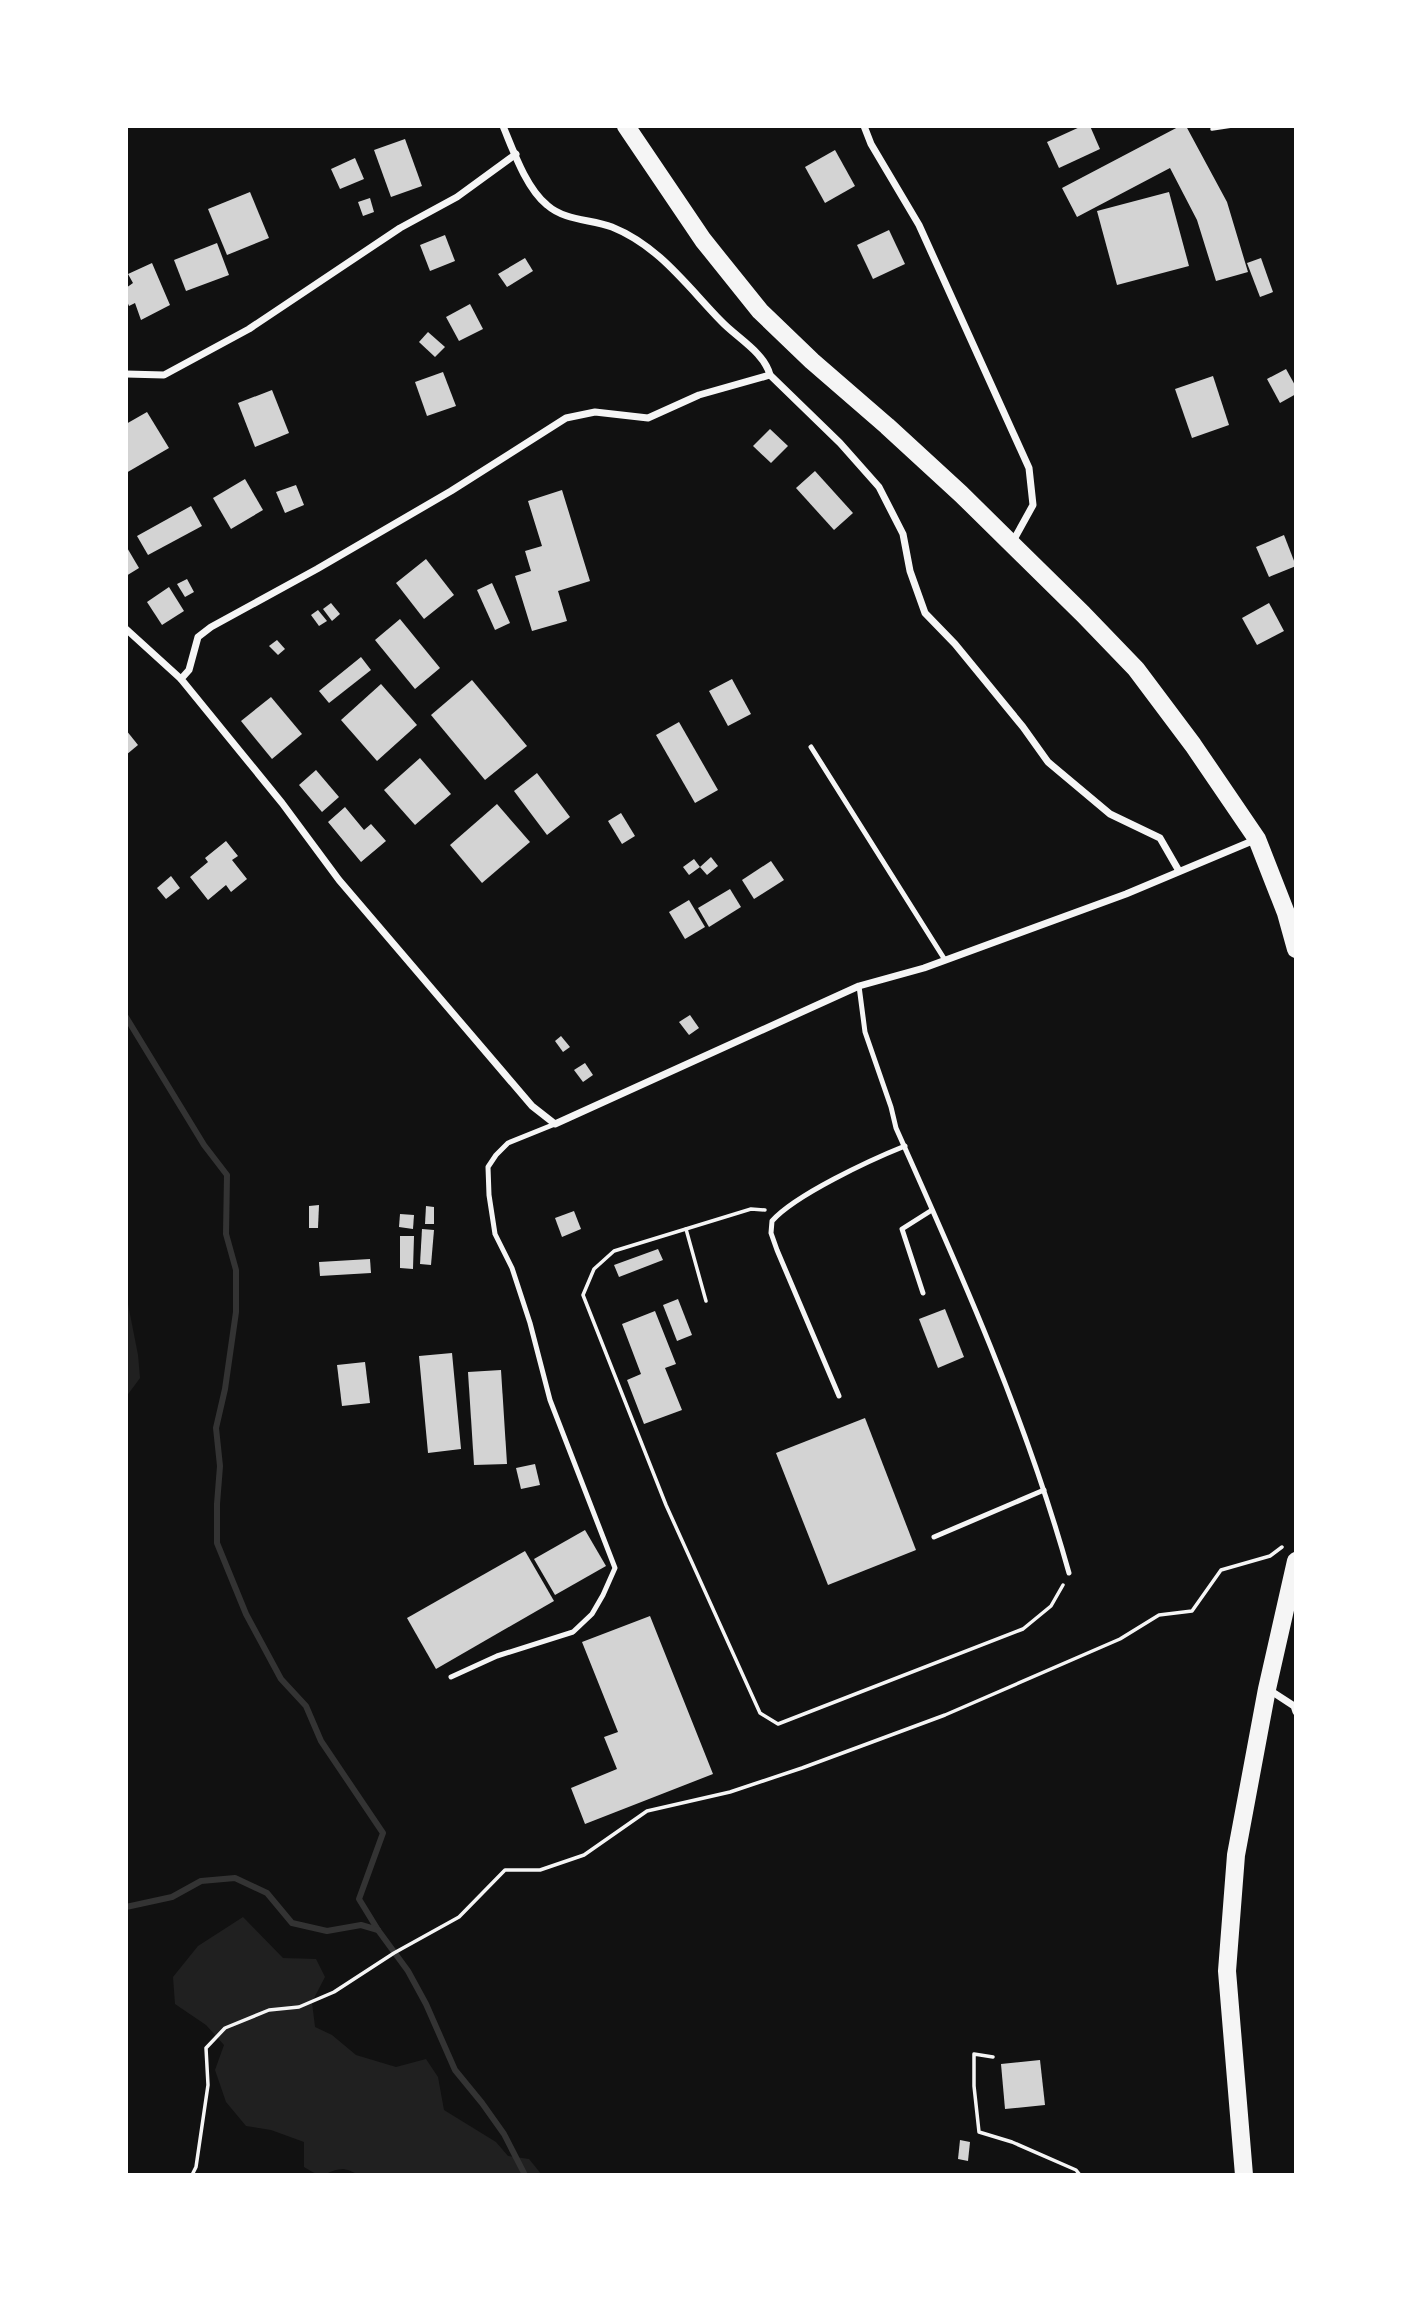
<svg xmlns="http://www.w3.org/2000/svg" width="1422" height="2301" font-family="'Sofia Sans Condensed',sans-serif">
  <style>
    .green { fill: #202020 }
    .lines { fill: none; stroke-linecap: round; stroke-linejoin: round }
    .stream { stroke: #333; stroke-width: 6 }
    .building { fill: #d3d3d3 }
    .path { stroke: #f5f5f5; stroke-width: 3.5 }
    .service { stroke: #f5f5f5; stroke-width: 5 }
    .minor { stroke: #f5f5f5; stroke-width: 7 }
    .primary { stroke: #f5f5f5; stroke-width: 18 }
  </style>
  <rect width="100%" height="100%" fill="#111"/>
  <!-- green -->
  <g class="green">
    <polygon points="126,1294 138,1355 140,1378 126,1397"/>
    <path d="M 243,1917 L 283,1958 L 316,1959 L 325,1977 L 312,2002 L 315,2027 L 332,2035 L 356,2055 L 396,2067 L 426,2059 L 438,2077 L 444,2110 L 496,2142 L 508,2156 L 529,2159 L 542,2175 L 359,2175 C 355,2173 347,2169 343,2169 C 322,2170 329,2183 304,2167 L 304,2142 L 271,2130 L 246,2126 L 226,2102 L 215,2070 L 224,2045 L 206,2025 L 175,2004 L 173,1977 L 198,1946 Z"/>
  </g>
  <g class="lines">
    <!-- stream -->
    <g class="stream">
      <polyline points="126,1017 204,1145 227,1175 226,1234 236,1270 236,1312 225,1389 216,1428 220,1466 217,1504 217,1543 246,1614 281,1679 306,1706 321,1741 383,1833 359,1899 378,1930 408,1971 426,2004 455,2070 482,2103 504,2134 525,2175"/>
      <polyline points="126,1907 172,1897 201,1881 235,1878 267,1893 292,1923 327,1931 361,1925 378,1930"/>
    </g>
  </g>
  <!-- building -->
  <g class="building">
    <polygon points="1082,126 1090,126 1100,149 1059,168 1047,142"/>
    <polygon points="1180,126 1186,126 1227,202 1248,272 1216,281 1197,220 1170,168 1077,217 1062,188"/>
    <polygon points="405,139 422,186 391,197 374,150"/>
    <polygon points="835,150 855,186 825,203 805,167"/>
    <polygon points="355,158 364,179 340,189 331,169"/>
    <polygon points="250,192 269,238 227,255 208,209"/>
    <polygon points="1169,192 1189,266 1117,285 1097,211"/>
    <polygon points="370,198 374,212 363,216 358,202"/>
    <polygon points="889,230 905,264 873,279 857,245"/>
    <polygon points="445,235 455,261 430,271 420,245"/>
    <polygon points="217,243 229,275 186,291 174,260"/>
    <polygon points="525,258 533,271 507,287 498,274"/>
    <polygon points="1261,258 1273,292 1260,297 1247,263"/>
    <polygon points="152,263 170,305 141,320 135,303 129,306 126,299 126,288 133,283 128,274"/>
    <polygon points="470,304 483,329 459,341 446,317"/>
    <polygon points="428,332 445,347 435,357 419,342"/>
    <polygon points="1286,369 1296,387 1296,394 1280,403 1267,379"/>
    <polygon points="443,372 456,406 427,416 415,382"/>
    <polygon points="1213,376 1229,425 1192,438 1175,389"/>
    <polygon points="272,390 289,433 255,447 238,403"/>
    <polygon points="147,412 169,448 126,473 126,424"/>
    <polygon points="770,429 788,446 771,463 753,446"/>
    <polygon points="815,471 853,513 834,530 796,488"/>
    <polygon points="245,479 263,510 231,529 213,498"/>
    <polygon points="296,485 304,505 285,513 276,492"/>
    <polygon points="562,490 590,581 558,591 567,621 532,631 515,576 531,571 525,551 542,546 528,501"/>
    <polygon points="191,506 202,526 148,555 137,536"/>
    <polygon points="1284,535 1296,566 1269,577 1256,547"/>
    <polygon points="126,546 139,568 126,576"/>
    <polygon points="426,559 454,595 424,619 396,583"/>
    <polygon points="187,579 194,592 185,597 177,584"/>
    <polygon points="492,583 510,623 495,630 477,590"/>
    <polygon points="169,587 184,611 162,625 147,602"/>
    <polygon points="331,603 340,614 332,621 323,609"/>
    <polygon points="1269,603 1284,631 1257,645 1242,618"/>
    <polygon points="318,610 327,621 319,626 311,615"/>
    <polygon points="400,619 440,668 415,689 375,640"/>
    <polygon points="277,640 285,649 278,655 269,646"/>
    <polygon points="361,657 371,670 329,703 319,691"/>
    <polygon points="732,679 751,714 728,726 709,691"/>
    <polygon points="472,680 527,746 485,780 431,715"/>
    <polygon points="381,684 417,725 377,761 341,720"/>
    <polygon points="271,697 302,734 272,759 241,721"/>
    <polygon points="679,722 718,790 695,803 656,735"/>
    <polygon points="126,730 138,745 126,755"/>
    <polygon points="420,758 451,794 415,825 384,790"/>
    <polygon points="316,770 339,797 322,812 299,785"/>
    <polygon points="537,773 570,817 547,835 514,791"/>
    <polygon points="497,804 530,842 482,883 450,845"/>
    <polygon points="345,807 364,830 371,824 386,841 361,862 328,822"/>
    <polygon points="621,813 635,836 622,844 608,821"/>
    <polygon points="226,841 238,856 232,860 247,879 231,892 226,885 208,900 190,877 208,862 205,858"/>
    <polygon points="711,857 718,866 707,875 700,867"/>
    <polygon points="694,859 700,867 689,875 683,867"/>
    <polygon points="771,861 784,880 754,899 742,880"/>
    <polygon points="171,876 180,888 166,899 157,888"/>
    <polygon points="730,889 741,907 709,927 698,908"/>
    <polygon points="689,900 705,927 685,939 669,912"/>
    <polygon points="690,1015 699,1028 689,1035 679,1022"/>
    <polygon points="561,1036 570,1047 563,1052 555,1041"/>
    <polygon points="585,1063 593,1075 583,1082 574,1070"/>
    <polygon points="319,1205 318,1228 309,1228 309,1206"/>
    <polygon points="426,1206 434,1207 434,1224 425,1224"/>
    <polygon points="574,1211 581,1229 562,1237 555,1218"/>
    <polygon points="400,1214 414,1215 413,1229 399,1227"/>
    <polygon points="422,1229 434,1230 431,1265 420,1264"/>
    <polygon points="400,1236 414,1236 413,1269 400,1268"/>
    <polygon points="658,1249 663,1260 619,1277 614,1265"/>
    <polygon points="370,1259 371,1273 320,1276 319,1262"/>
    <polygon points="678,1299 692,1335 677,1341 663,1305"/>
    <polygon points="945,1309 964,1357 938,1368 919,1319"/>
    <polygon points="655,1311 676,1364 665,1368 682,1410 644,1424 627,1380 641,1374 622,1324"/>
    <polygon points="452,1353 461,1449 428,1453 419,1356"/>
    <polygon points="365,1362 370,1403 342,1406 337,1365"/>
    <polygon points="501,1370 507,1464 474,1465 468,1372"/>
    <polygon points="865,1418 916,1550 828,1585 776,1453"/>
    <polygon points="535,1464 540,1485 521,1489 516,1468"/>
    <polygon points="585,1530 606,1566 555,1595 534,1559"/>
    <polygon points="525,1551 554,1601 436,1669 407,1618"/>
    <polygon points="650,1616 713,1774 585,1824 571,1788 617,1769 604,1737 618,1732 582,1642"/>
    <polygon points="1040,2060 1045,2105 1005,2109 1001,2064"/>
    <polygon points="960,2140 970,2142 968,2161 958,2159"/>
  </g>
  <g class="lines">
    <!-- path -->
    <g class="path">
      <polyline points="1212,129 1232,126"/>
      <polyline points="765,1210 751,1209 614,1251 594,1269 583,1295 666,1505 760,1713 778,1724 1023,1629 1051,1606 1063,1585"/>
      <polyline points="686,1229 706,1301"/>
      <polyline points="993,2057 974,2054 974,2086 979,2132 1012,2142 1076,2170 1080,2175"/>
      <polyline points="192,2175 196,2167 208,2085 206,2048 225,2028 269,2010 299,2007 334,1992 394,1953 459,1917 505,1870 540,1870 584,1855 647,1811 730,1792 802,1768 945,1715 1120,1639 1159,1615 1192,1611 1221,1570 1270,1556 1282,1547"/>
    </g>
    <!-- service -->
    <g class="service">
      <polyline points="811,747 945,960"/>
      <path d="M 859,986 L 865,1032 L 891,1107 L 896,1128 C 961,1273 1026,1419 1069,1573"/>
      <polyline points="923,1293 902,1229 932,1210"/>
      <path d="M 839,1396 L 777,1250 L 771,1233 L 772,1221 C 795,1195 870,1160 905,1146"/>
      <polyline points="934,1537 1044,1490"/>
      <polyline points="451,1677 497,1656 573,1632 592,1614 603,1595 615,1568 550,1400 530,1323 512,1268 495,1234 489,1195 488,1167 496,1155 508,1143 555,1124"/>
    </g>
    <!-- minor -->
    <g class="minor">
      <path d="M 503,126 C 513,150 526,188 547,205 C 565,221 591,219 612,227 C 659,246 687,286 721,321 C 737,338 764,352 770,375 L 840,443 L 879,487 L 903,534 L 910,571 L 925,613 L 955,644 L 1023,727 L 1048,762 L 1110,814 L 1160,838 L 1179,871"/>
      <polyline points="864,126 871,144 919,225 1029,468 1033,505 1012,543"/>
      <polyline points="126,374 164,375 249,329 400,228 457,197 516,154"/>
      <polyline points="770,375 699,395 648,418 595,412 566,418 451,491 317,569 211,627 198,637 189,670 181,679 282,803 339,880 532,1106 555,1124 859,986 924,968 1126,894 1257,839"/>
      <polyline points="126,629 181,679"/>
      <polyline points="1268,1689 1294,1706 1296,1712"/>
    </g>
    <!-- primary -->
    <g class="primary">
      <polyline points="626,126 703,240 760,311 812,361 887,426 961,494 1083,614 1136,669 1193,745 1257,839 1286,913 1296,949"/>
      <polyline points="1244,2175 1227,1971 1236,1855 1267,1689 1296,1561"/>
    </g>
  </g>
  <!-- border -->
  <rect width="1422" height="2301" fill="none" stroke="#ffffff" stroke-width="256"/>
</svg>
